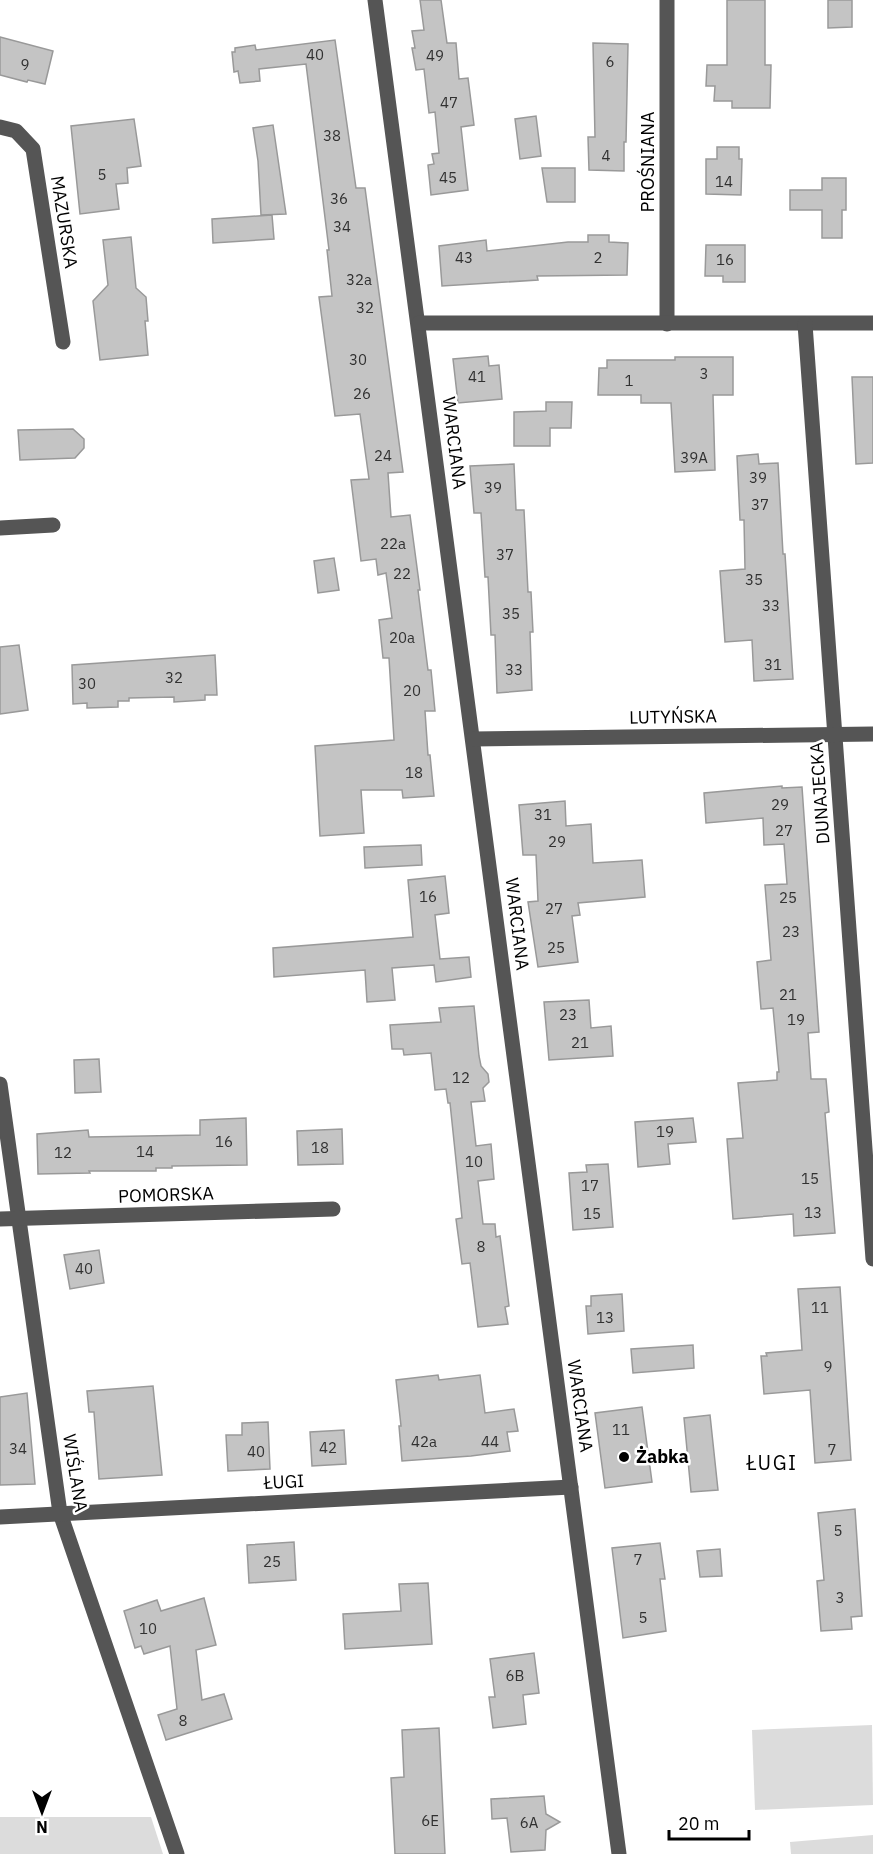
<svg xmlns="http://www.w3.org/2000/svg" width="873" height="1854" font-family="'IBM Plex Sans',sans-serif">
  <style>
    .green { fill: #dcdcdc }
    .building { fill: #c4c4c4; stroke: #999; stroke-width: 1.5 }
    .lines { fill: none; stroke-linecap: round; stroke-linejoin: round }
    .minor { stroke: #555; stroke-width: 15 }
    .poi-dot { fill: #000; stroke: #fff; stroke-width: 2 }
    .labels { text-anchor: middle; stroke-width: 5; stroke-linejoin: round; paint-order: stroke }
    .number-label { font-size: 15px; fill: #313131 }
    .street-label { font-size: 18px; fill: #000; stroke: #fff }
    .poi-label { font-size: 18px; font-weight: bold; fill: #000; stroke: #fff; text-anchor: start }
    .neighbourhood-label { font-size: 20px; letter-spacing: 1.5px; fill: #000; stroke: #fff }
  </style>
  <rect width="100%" height="100%" fill="#fff"/>
  <!-- green -->
  <g class="green">
    <polygon points="872,1725 873,1805 755,1810 752,1730"/>
    <polygon points="0,1817 151,1817 163,1854 0,1854"/>
    <polygon points="873,1835 873,1854 791,1854 790,1842"/>
  </g>
  <!-- building -->
  <g class="building">
    <polygon points="420,0 441,0 447,43 456,43 459,79 468,78 474,125 461,127 468,190 431,195 428,165 434,164 432,154 439,153 435,112 429,113 424,69 416,70 412,48 415,48 412,31 424,30"/>
    <polygon points="727,0 765,0 765,65 771,65 770,108 732,108 732,101 714,101 715,86 706,86 707,65 727,65"/>
    <polygon points="828,0 852,0 852,27 828,28"/>
    <polygon points="0,37 53,51 45,84 28,80 27,82 0,75"/>
    <polygon points="335,40 356,188 365,188 403,472 388,473 391,517 410,515 420,590 418,590 428,670 431,670 435,711 425,711 428,755 430,755 434,796 403,798 402,790 361,790 364,833 320,836 315,746 394,740 389,658 383,658 379,620 392,618 386,573 378,575 376,559 361,561 351,480 369,479 360,414 335,416 319,297 332,296 327,250 329,250 306,64 259,69 260,81 240,83 238,71 234,72 232,52 235,52 235,48 255,45 256,50"/>
    <polygon points="593,43 628,44 626,142 624,142 624,171 589,170 588,137 595,137"/>
    <polygon points="536,116 541,156 520,159 515,119"/>
    <polygon points="134,119 141,166 127,168 128,183 116,184 119,209 80,214 71,126"/>
    <polygon points="273,125 286,214 261,215 258,161 253,128"/>
    <polygon points="717,147 739,147 739,159 742,159 741,195 706,194 706,159 717,159"/>
    <polygon points="542,168 575,168 575,202 547,202"/>
    <polygon points="822,178 846,178 846,210 842,210 842,238 822,238 822,210 790,210 790,190 822,190"/>
    <polygon points="272,215 274,239 213,243 212,219"/>
    <polygon points="588,235 609,235 609,242 628,243 627,275 537,276 538,280 442,286 439,246 486,240 487,251 568,242 588,242"/>
    <polygon points="131,237 136,288 146,297 148,321 145,321 148,355 100,360 93,301 108,285 103,240"/>
    <polygon points="706,245 745,245 745,282 723,282 723,276 705,276"/>
    <polygon points="488,356 489,366 499,365 502,399 458,403 453,359"/>
    <polygon points="675,357 733,357 733,395 713,395 715,470 675,472 671,403 641,403 641,395 598,395 599,368 607,368 607,360 675,360"/>
    <polygon points="852,377 873,377 873,463 856,464"/>
    <polygon points="546,402 572,402 571,428 550,428 550,446 514,446 514,412 546,411"/>
    <polygon points="73,429 84,439 84,448 75,458 20,460 18,430"/>
    <polygon points="758,454 759,464 778,463 783,554 785,554 793,679 754,681 752,640 725,642 720,571 745,569 744,520 740,520 737,456"/>
    <polygon points="514,464 516,510 524,510 528,592 531,592 533,632 530,632 532,690 497,693 495,635 491,635 488,577 485,577 481,513 474,513 470,466"/>
    <polygon points="334,558 339,590 318,593 314,561"/>
    <polygon points="19,645 28,710 0,714 0,647"/>
    <polygon points="215,655 217,695 205,695 205,700 174,702 174,697 129,698 129,701 118,701 118,707 87,708 87,703 73,704 72,665"/>
    <polygon points="782,786 782,788 802,787 819,1032 808,1033 811,1079 826,1079 829,1112 825,1113 835,1233 794,1236 793,1214 733,1219 727,1139 743,1138 738,1083 777,1080 777,1072 779,1072 773,1008 761,1009 757,962 771,960 765,885 787,884 784,844 764,845 763,818 706,823 704,793"/>
    <polygon points="565,801 566,826 591,824 593,863 642,860 645,897 578,903 580,915 572,916 578,962 538,967 528,902 538,901 536,855 523,855 519,805"/>
    <polygon points="421,845 422,865 365,868 364,847"/>
    <polygon points="445,876 449,913 435,915 440,959 469,957 471,977 436,982 434,965 392,968 395,1000 367,1002 365,970 274,977 273,948 413,937 408,880"/>
    <polygon points="589,1000 591,1028 611,1026 613,1056 549,1060 544,1002"/>
    <polygon points="474,1006 479,1056 481,1066 488,1074 489,1082 483,1088 485,1101 471,1102 476,1146 491,1144 494,1179 478,1181 483,1224 495,1224 496,1237 500,1236 509,1306 505,1307 508,1324 478,1327 470,1263 462,1264 456,1219 462,1218 450,1103 448,1103 446,1089 435,1090 431,1053 404,1055 403,1049 392,1049 390,1025 441,1022 439,1008"/>
    <polygon points="99,1059 101,1092 75,1093 74,1060"/>
    <polygon points="246,1118 247,1165 172,1166 172,1168 156,1168 156,1171 89,1171 90,1173 38,1174 37,1134 88,1130 89,1137 200,1135 200,1120"/>
    <polygon points="693,1118 696,1142 668,1144 670,1164 638,1167 635,1122"/>
    <polygon points="342,1129 343,1164 298,1165 297,1131"/>
    <polygon points="608,1164 613,1227 573,1230 569,1173 587,1172 586,1165"/>
    <polygon points="99,1250 104,1283 70,1289 64,1255"/>
    <polygon points="840,1287 851,1460 815,1463 810,1390 764,1394 761,1356 767,1356 766,1353 802,1350 798,1289"/>
    <polygon points="622,1294 624,1331 588,1334 586,1306 591,1306 591,1296"/>
    <polygon points="693,1345 694,1368 633,1373 631,1349"/>
    <polygon points="438,1375 439,1380 480,1375 485,1413 514,1409 518,1431 507,1432 510,1451 471,1456 402,1461 399,1426 401,1426 396,1380"/>
    <polygon points="153,1386 162,1475 99,1479 94,1412 89,1412 87,1391"/>
    <polygon points="27,1393 35,1484 0,1485 0,1397"/>
    <polygon points="642,1407 652,1482 605,1488 595,1413"/>
    <polygon points="710,1415 718,1490 691,1492 684,1418"/>
    <polygon points="268,1422 270,1469 228,1471 226,1435 242,1435 242,1423"/>
    <polygon points="344,1430 346,1464 312,1466 310,1432"/>
    <polygon points="855,1509 862,1616 851,1617 852,1629 821,1631 817,1581 824,1580 818,1513"/>
    <polygon points="294,1542 296,1580 249,1583 247,1545"/>
    <polygon points="660,1543 665,1579 660,1579 666,1631 623,1638 612,1548"/>
    <polygon points="720,1549 722,1576 700,1577 697,1551"/>
    <polygon points="428,1583 432,1644 345,1649 343,1614 401,1611 399,1584"/>
    <polygon points="204,1598 216,1645 196,1650 202,1700 224,1694 232,1719 166,1740 158,1715 177,1709 170,1646 144,1654 141,1646 135,1648 124,1611 157,1600 161,1611"/>
    <polygon points="534,1653 539,1693 523,1695 526,1724 493,1728 489,1697 495,1697 490,1659"/>
    <polygon points="439,1728 445,1854 395,1854 391,1778 404,1777 402,1730"/>
    <polygon points="544,1796 546,1814 560,1822 546,1830 545,1850 511,1852 507,1818 492,1819 491,1799"/>
  </g>
  <g class="lines">
    <!-- minor -->
    <g class="minor">
      <polyline points="375,0 619,1854"/>
      <polyline points="667,0 667,324"/>
      <polyline points="0,127 16,131 33,149 63,342"/>
      <polyline points="419,323 873,323"/>
      <polyline points="805,324 873,1259"/>
      <polyline points="0,528 53,525"/>
      <polyline points="473,739 873,734"/>
      <polyline points="0,1084 60,1513 177,1854"/>
      <polyline points="0,1219 333,1209"/>
      <polyline points="0,1517 571,1487"/>
    </g>
  </g>
  <!-- markers -->
  <circle class="poi-dot" cx="624" cy="1457" r="6"/>
  <g class="labels">
    <!-- number labels -->
    <g class="number-label">
      <text x="315" y="60">40</text>
      <text x="435" y="61">49</text>
      <text x="610" y="67">6</text>
      <text x="25" y="70">9</text>
      <text x="449" y="108">47</text>
      <text x="332" y="141">38</text>
      <text x="606" y="161">4</text>
      <text x="102" y="180">5</text>
      <text x="448" y="183">45</text>
      <text x="724" y="187">14</text>
      <text x="339" y="204">36</text>
      <text x="342" y="232">34</text>
      <text x="464" y="263">43</text>
      <text x="598" y="263">2</text>
      <text x="725" y="265">16</text>
      <text x="359" y="285">32a</text>
      <text x="365" y="313">32</text>
      <text x="358" y="365">30</text>
      <text x="704" y="379">3</text>
      <text x="477" y="382">41</text>
      <text x="629" y="386">1</text>
      <text x="362" y="399">26</text>
      <text x="383" y="461">24</text>
      <text x="694" y="463">39A</text>
      <text x="758" y="483">39</text>
      <text x="493" y="493">39</text>
      <text x="760" y="510">37</text>
      <text x="393" y="549">22a</text>
      <text x="505" y="560">37</text>
      <text x="402" y="579">22</text>
      <text x="754" y="585">35</text>
      <text x="771" y="611">33</text>
      <text x="511" y="619">35</text>
      <text x="402" y="643">20a</text>
      <text x="773" y="670">31</text>
      <text x="514" y="675">33</text>
      <text x="174" y="683">32</text>
      <text x="87" y="689">30</text>
      <text x="412" y="696">20</text>
      <text x="414" y="778">18</text>
      <text x="780" y="810">29</text>
      <text x="543" y="820">31</text>
      <text x="784" y="836">27</text>
      <text x="557" y="847">29</text>
      <text x="428" y="902">16</text>
      <text x="788" y="903">25</text>
      <text x="554" y="914">27</text>
      <text x="791" y="937">23</text>
      <text x="556" y="953">25</text>
      <text x="788" y="1000">21</text>
      <text x="568" y="1020">23</text>
      <text x="796" y="1025">19</text>
      <text x="580" y="1048">21</text>
      <text x="461" y="1083">12</text>
      <text x="665" y="1137">19</text>
      <text x="224" y="1147">16</text>
      <text x="320" y="1153">18</text>
      <text x="145" y="1157">14</text>
      <text x="63" y="1158">12</text>
      <text x="474" y="1167">10</text>
      <text x="810" y="1184">15</text>
      <text x="590" y="1191">17</text>
      <text x="813" y="1218">13</text>
      <text x="592" y="1219">15</text>
      <text x="481" y="1252">8</text>
      <text x="84" y="1274">40</text>
      <text x="820" y="1313">11</text>
      <text x="605" y="1323">13</text>
      <text x="828" y="1372">9</text>
      <text x="621" y="1435">11</text>
      <text x="424" y="1447">42a</text>
      <text x="490" y="1447">44</text>
      <text x="328" y="1453">42</text>
      <text x="18" y="1454">34</text>
      <text x="832" y="1455">7</text>
      <text x="256" y="1457">40</text>
      <text x="838" y="1536">5</text>
      <text x="638" y="1565">7</text>
      <text x="272" y="1567">25</text>
      <text x="840" y="1603">3</text>
      <text x="643" y="1623">5</text>
      <text x="148" y="1634">10</text>
      <text x="515" y="1681">6B</text>
      <text x="183" y="1726">8</text>
      <text x="430" y="1826">6E</text>
      <text x="529" y="1828">6A</text>
    </g>
    <!-- street labels -->
    <g class="street-label">
      <text transform="translate(648 162) rotate(-90)" y="6">PROŚNIANA</text>
      <text transform="translate(64 222) rotate(81)" y="6">MAZURSKA</text>
      <text transform="translate(454 443) rotate(83)" y="6">WARCIANA</text>
      <text transform="translate(673 717) rotate(-1)" y="6">LUTYŃSKA</text>
      <text transform="translate(820 793) rotate(-94)" y="6">DUNAJECKA</text>
      <text transform="translate(517 924) rotate(83)" y="6">WARCIANA</text>
      <text transform="translate(166 1195) rotate(-2)" y="6">POMORSKA</text>
      <text transform="translate(580 1406) rotate(82)" y="6">WARCIANA</text>
      <text transform="translate(75 1473) rotate(81)" y="6">WIŚLANA</text>
      <text transform="translate(284 1482) rotate(-3)" y="6">ŁUGI</text>
    </g>
    <!-- poi labels -->
    <g class="poi-label">
      <text x="636" y="1463">Żabka</text>
    </g>
    <!-- neighbourhood labels -->
    <g class="neighbourhood-label">
      <text x="772" y="1470">ŁUGI</text>
    </g>
  </g>
  <!-- north arrow -->
  <g transform="translate(42 1812) rotate(180)" stroke="#ffffff" stroke-width="4.5" paint-order="stroke">
  <path d="M0-4.5L10 22L0 15L-10 22Z" fill="#000000"/>
  <text y="-9" font-size="16" font-weight="bold" text-anchor="middle" fill="#000000">N</text>
  </g>
  <!-- scale -->
  <path d="M669 1830v9h80v-9" fill="none" stroke="#000000" stroke-width="3"/>
  <text x="678" y="1830" font-size="18" fill="#000000" stroke="#ffffff" stroke-width="4.5" paint-order="stroke">20 m</text>
</svg>
